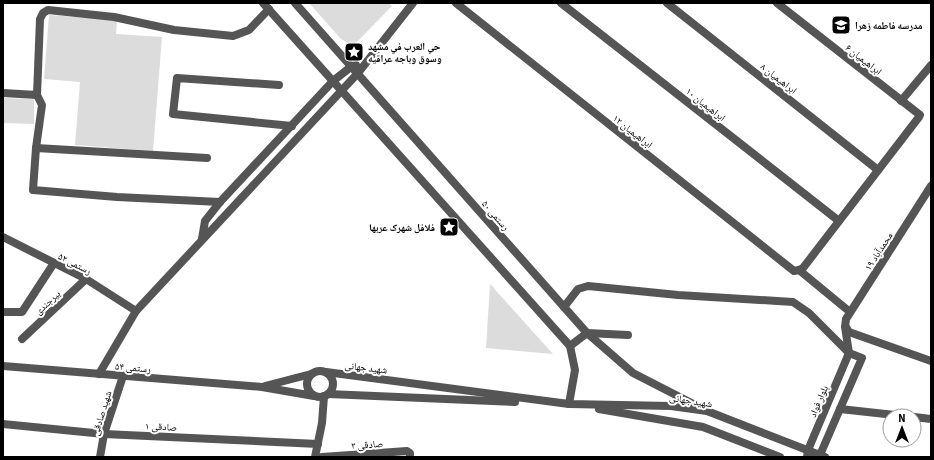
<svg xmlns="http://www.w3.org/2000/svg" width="934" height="460" font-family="'Source Sans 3','Noto Naskh Arabic',sans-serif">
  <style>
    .green { fill: #dcdcdc }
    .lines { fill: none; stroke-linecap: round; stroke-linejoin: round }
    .minor { stroke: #555; stroke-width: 8 }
    .labels { text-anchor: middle; stroke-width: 4; stroke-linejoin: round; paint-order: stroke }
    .poi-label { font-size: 10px; font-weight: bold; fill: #000; stroke: #fff; text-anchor: start }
    .street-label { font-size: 10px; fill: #000; stroke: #fff }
  </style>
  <rect width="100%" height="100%" fill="#fff"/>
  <!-- green -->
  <g class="green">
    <polygon points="309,3 388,3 392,6 353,46 341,39"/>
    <polygon points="49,15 117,20 116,34 162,37 153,151 75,145 80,82 44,79"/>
    <polygon points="3,98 34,99 34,124 3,123"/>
    <polygon points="490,284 553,354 486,348"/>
  </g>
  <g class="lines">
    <!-- minor -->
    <g class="minor">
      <polyline points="263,3 570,346 575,370 569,404"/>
      <polyline points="295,3 587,333 633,373 707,411"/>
      <polyline points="456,3 794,271 799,270"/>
      <polyline points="561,3 839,221"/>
      <polyline points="667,3 878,170"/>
      <polyline points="777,3 920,115 919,117 803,268 799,270"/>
      <polyline points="279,85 177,78 173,114 292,126"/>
      <polyline points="3,93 37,95 40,19 43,13 48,10 114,17 174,30 233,36 249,30 269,9"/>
      <polyline points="37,95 42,105 36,148 33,190 117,197 220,202"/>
      <polyline points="901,101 931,65"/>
      <polyline points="36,148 207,158"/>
      <polyline points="3,237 86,279 136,311"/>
      <polyline points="202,239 205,221 220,202 333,81 352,66 356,65"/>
      <polyline points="799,270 850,312"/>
      <polyline points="564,307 578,289 588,286 678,295 793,302 809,313 849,353 862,358 820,455 818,457"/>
      <polyline points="3,312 22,312 54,263"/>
      <polyline points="846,327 849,332 931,361"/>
      <polyline points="22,339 86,279"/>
      <polyline points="570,346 587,333 628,335"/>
      <polyline points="849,353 845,327 846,319 931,186"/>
      <polyline points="3,366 262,387 314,396"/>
      <circle cx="320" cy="384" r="13"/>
      <polyline points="326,372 569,404 671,406 707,411 825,457"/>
      <polyline points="99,374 136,311 358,73 413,3"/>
      <polyline points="265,386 311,374"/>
      <polyline points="328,394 515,402"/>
      <polyline points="599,409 703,427 780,457"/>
      <polyline points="840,409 904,416"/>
      <polyline points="914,417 931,419"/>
      <polyline points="3,424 104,434 318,444"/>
      <polyline points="100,457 104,434 123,376"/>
      <polyline points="315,457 322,423 324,396"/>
      <polyline points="322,457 407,451 410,453 410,457"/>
      <polyline points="807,457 808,450 849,353"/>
    </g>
  </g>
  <!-- icons -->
  <defs>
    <g id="school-square" transform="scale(1)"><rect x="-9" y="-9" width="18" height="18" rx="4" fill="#000" stroke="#fff"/><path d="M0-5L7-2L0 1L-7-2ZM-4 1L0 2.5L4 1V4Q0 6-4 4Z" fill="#fff"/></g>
    <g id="sight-square" transform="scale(1)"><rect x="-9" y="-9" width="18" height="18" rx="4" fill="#000" stroke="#fff"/><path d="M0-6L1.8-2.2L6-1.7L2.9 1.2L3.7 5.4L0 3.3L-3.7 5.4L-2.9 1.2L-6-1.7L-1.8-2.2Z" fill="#fff"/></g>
  </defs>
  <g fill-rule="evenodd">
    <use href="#school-square" x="841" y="25"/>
    <use href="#sight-square" x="354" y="52"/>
    <use href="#sight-square" x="449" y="227"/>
  </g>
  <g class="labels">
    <!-- poi labels -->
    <g class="poi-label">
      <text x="855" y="29">مدرسه فاطمه زهرا</text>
      <text x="368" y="50">حي العرب في مشهد<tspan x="368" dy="12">وسوق وباجه عراقيه</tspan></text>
      <text x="435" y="231" text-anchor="end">فلافل شهرک عربها</text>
    </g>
    <!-- street labels -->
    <g class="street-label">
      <text transform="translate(864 59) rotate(38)" y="4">ابراهیمیان ۶</text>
      <text transform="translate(779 78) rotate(38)" y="4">ابراهیمیان ۸</text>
      <text transform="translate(706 104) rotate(38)" y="4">ابراهیمیان ۱۰</text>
      <text transform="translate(633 131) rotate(38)" y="4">ابراهیمیان ۱۲</text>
      <text transform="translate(496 215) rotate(49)" y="4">رستمی ۵۰</text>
      <text transform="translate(878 251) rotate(-57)" y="4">محمدآباد ۱۹</text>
      <text transform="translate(75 263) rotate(27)" y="4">رستمی ۵۲</text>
      <text transform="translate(47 302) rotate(-43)" y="4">بیرجندی</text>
      <text transform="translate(133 367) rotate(5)" y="4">رستمی ۵۴</text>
      <text transform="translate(366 367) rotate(7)" y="4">شهید جهانی</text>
      <text transform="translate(691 400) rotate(9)" y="4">شهید جهانی</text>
      <text transform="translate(818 401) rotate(-67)" y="4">بلوار فواد</text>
      <text transform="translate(101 413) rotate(-73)" y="4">شهید صادقی</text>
      <text transform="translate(161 426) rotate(3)" y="4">صادقی ۱</text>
      <text transform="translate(367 444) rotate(-4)" y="4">صادقی ۲</text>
    </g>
  </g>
  <!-- border -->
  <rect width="934" height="460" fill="none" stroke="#000000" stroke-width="8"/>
  <!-- north arrow -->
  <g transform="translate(902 428)"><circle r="19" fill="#ffffff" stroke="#999999"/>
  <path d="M0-3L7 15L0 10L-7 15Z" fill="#000000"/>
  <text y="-6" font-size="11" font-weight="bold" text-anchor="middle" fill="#000000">N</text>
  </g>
</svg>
